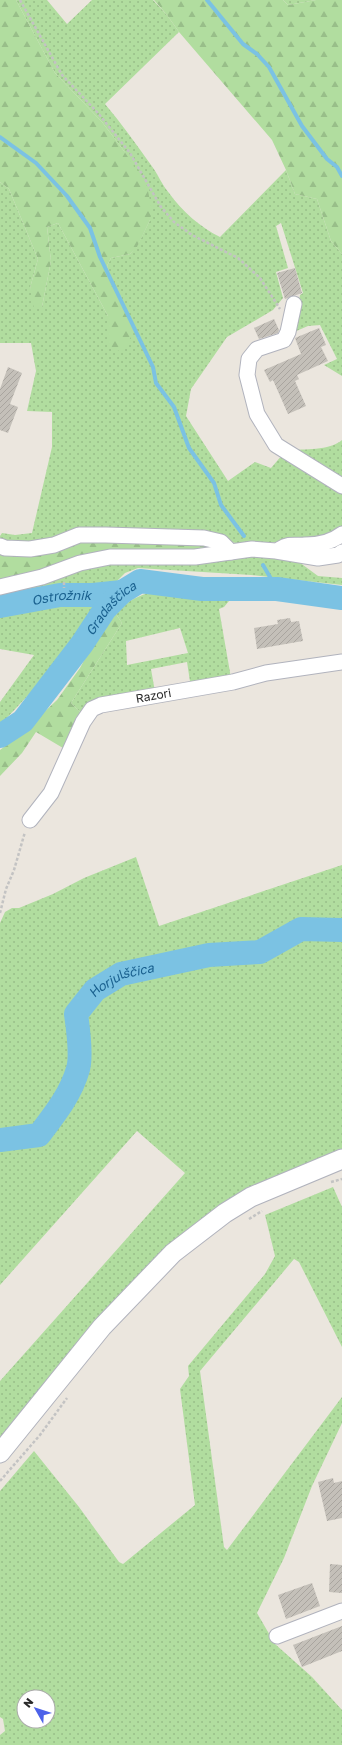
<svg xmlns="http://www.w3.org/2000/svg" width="342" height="1745" font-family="'Golos Text',sans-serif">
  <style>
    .grass { fill: url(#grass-dots); fill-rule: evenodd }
    .forest { fill: url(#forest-firs) }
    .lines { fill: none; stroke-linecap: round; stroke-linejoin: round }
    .stream { stroke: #7bc2e3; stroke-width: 4 }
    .river { stroke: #7bc2e3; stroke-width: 24 }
    .building { fill: url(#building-hatch) }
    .minor-casing { stroke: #b1b3bd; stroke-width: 17 }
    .tertiary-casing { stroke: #b1b3bd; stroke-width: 21 }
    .path { stroke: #c3c3c3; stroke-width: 2.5; stroke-dasharray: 3 2; stroke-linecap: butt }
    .minor { stroke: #fff; stroke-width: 15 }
    .tertiary { stroke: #fff; stroke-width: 19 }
    .labels { text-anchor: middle; stroke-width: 3; stroke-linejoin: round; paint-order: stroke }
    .street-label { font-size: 12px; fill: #2a2a2a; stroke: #fff }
    .water-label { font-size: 13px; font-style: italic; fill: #1a618f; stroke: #fff }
  </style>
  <defs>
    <pattern id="grass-dots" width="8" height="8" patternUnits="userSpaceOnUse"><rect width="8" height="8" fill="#b1dd9f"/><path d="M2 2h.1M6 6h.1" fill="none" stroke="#98be89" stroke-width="1.8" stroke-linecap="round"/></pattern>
    <pattern id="forest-firs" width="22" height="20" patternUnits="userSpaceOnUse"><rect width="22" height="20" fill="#b1dd9f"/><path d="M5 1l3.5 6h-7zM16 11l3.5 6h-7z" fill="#98be89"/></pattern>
    <pattern id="building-hatch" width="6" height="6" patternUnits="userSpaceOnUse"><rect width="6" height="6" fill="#c4c0b9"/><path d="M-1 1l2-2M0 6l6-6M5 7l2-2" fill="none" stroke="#a9a59f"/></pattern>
  </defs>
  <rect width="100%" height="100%" fill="#ebe6de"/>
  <!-- grass -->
  <g class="grass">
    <path d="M 16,0 L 47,0 L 67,24 L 92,0 L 153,0 L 167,15 L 179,32 L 105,104 C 121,123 136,144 151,165 C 158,174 162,185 169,193 C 182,211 201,228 220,237 L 286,170 L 295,194 L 317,199 L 331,241 L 342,254 L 342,376 L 324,365 L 337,359 L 320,325 L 308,326 L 294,332 L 300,295 L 303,293 L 281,223 L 276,226 L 288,268 L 276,272 L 283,298 L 273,310 L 227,337 L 191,389 L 186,416 L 228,481 L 255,462 L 271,468 L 283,454 L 342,489 L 342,530 L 332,537 L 245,545 L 231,542 L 225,535 L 185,533 L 33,546 L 0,541 L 0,536 L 2,533 L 15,535 L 32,533 L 52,447 L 52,412 L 27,411 L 36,371 L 31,343 L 0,343 L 0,182 L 9,189 L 38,259 L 30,288 L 42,307 L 51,261 L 47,227 L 58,223 L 108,316 L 108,344 L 111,277 L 107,266 L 111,258 L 130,254 L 136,248 L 150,220 L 124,151 L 102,122 L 55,73 Z"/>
    <polygon points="283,0 316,0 288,5"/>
    <path d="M 342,440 L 342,483 L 288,450 C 304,449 329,451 342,440 Z"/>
    <polygon points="262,555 299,562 318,576 342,578 342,585 251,575 138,568 125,573 108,590 54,668 0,725 0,702 34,655 0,649 0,592 111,561"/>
    <path d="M 148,593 L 210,601 L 229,601 L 224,607 L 219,609 L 231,678 L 191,688 L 187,662 L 151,669 L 155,692 L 81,713 L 71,703 L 122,623 L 116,614 C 125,602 134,598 148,593 ZM 180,628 L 188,653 L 127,665 L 126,641 Z"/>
    <polygon points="136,857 159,926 342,865 342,1153 222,1204 190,1229 0,1443 0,1381 185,1173 137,1131 0,1285 0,923 5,912 12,908 19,908 53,894 84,878"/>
    <path d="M 333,1187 L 342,1207 L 342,1347 L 299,1262 L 294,1259 L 200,1371 L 224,1547 L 227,1550 L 342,1397 L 342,1423 L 312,1486 L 284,1558 L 257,1613 L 275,1644 L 312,1677 L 342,1710 L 342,1745 L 0,1745 L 0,1735 L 5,1731 L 3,1719 L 0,1717 L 0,1491 L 34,1451 L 79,1507 L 119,1562 L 123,1564 L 195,1505 L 180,1389 L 189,1376 L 188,1366 L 265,1274 L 275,1256 L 265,1215 ZM 24,1697 L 48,1697 L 48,1721 L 24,1721 Z"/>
  </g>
  <!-- forest -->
  <g class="forest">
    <polygon points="0,0 16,0 55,73 102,122 124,151 147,186 152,211 150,220 136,249 130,254 111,258 107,266 133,324 132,335 124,349 117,351 108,344 108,316 58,223 47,227 51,261 42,307 34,308 30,288 38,259 9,189 0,182"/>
    <polygon points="154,0 283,0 288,5 316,0 342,0 342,254 331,241 317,199 295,194 286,170 272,140 179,32 167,15"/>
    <polygon points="81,540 215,544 210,549 41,573 0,581 0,550"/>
    <polygon points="116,614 122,623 71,703 81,713 63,748 36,732 22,753 0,776 0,750 21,734 57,700 80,668 95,640"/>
  </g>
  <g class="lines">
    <!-- stream -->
    <g class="stream">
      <polyline points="207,0 243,44 257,54 269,67 302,126 327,159 337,167 342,176"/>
      <polyline points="0,137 36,163 67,196 90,228 100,257 153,367 156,383 174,407 189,448 214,483 221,505 244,536"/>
      <polyline points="263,565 277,589"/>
    </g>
    <!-- river -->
    <g class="river">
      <path id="s1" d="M 0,606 L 60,595 L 93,595 L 122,592"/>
      <path id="s2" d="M 0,736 L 23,721 L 82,644 L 105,609 L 122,592 L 140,581 L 202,589 L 277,589 L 342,598"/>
      <path id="s3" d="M 0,1140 L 39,1135 C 55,1114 71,1094 78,1069 C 82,1055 78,1028 76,1014 L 95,990 L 121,974 L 209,955 L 260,952 L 301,929 L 342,930"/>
    </g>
  </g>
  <!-- building -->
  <g class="building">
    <polygon points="295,268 302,293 285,299 277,273"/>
    <polygon points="274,319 279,330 278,333 259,339 254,328"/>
    <polygon points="319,328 326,345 321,347 328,361 297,375 299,379 295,381 306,406 288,414 273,380 270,382 264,370 301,354 295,338"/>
    <polygon points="8,367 22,373 10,404 18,407 8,433 0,430 0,389"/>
    <polygon points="290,618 291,622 299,621 303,641 257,649 254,628 278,624 277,620"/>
    <polygon points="333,1478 334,1483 342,1481 342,1518 327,1521 318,1482"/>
    <polygon points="330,1564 342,1565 342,1593 329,1592"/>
    <polygon points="312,1583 320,1606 286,1619 278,1595"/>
    <polygon points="342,1626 342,1651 302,1667 293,1645"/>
  </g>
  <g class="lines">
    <!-- minor casing -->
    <g class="minor-casing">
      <g id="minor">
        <polyline points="294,304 288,332 284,340 257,349 249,359 247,375 257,414 276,445 342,486"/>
        <polyline points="0,546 5,548 30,549 54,545 79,535 106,535 204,538 221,542 231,552"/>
        <path d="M 280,549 C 289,543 296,546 305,545 C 319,545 332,542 342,534"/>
        <polyline points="0,587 42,577 80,563 110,557 195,557 252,549 276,551 318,558 338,555 342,552"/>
        <path id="s4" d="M 30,820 L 51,793 L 83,722 L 92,709 L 101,705 L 233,682 L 266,673 L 342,662"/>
        <polyline points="277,1636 342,1611"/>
      </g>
    </g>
    <!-- tertiary casing -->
    <g class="tertiary-casing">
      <polyline id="tertiary" points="0,1453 102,1327 173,1253 225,1213 251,1197 342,1159"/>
    </g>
    <!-- path -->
    <g class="path">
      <polyline points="20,0 62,75 98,113 130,153 161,207 174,222 192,235 238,258 260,278 280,309"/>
      <polyline points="64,582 64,588"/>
      <polyline points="0,913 6,889 14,870 25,832"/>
      <polyline points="331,1182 342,1179"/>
      <polyline points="249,1219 262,1211"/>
      <polyline points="0,1481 40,1435 67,1398"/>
    </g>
    <!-- minor -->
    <use href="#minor" class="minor"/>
    <!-- tertiary -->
    <use href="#tertiary" class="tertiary"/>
  </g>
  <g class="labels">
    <!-- street labels -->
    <g class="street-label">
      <text dy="4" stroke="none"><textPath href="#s4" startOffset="191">Razori</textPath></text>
    </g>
    <!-- water labels -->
    <g class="water-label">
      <text dy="5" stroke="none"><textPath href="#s1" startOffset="62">Ostrožnik</textPath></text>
      <text dy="5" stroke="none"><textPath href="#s2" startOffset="171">Gradaščica</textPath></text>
      <text dy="5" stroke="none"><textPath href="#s3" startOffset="231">Horjulščica</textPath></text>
    </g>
  </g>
  <!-- north arrow -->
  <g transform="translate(36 1709) rotate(309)"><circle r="19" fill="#ffffff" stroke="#aaaaaa"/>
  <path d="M0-3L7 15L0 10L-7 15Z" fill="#4d62e9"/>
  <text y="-6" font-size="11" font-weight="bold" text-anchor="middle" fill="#2a2a2a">N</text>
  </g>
</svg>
